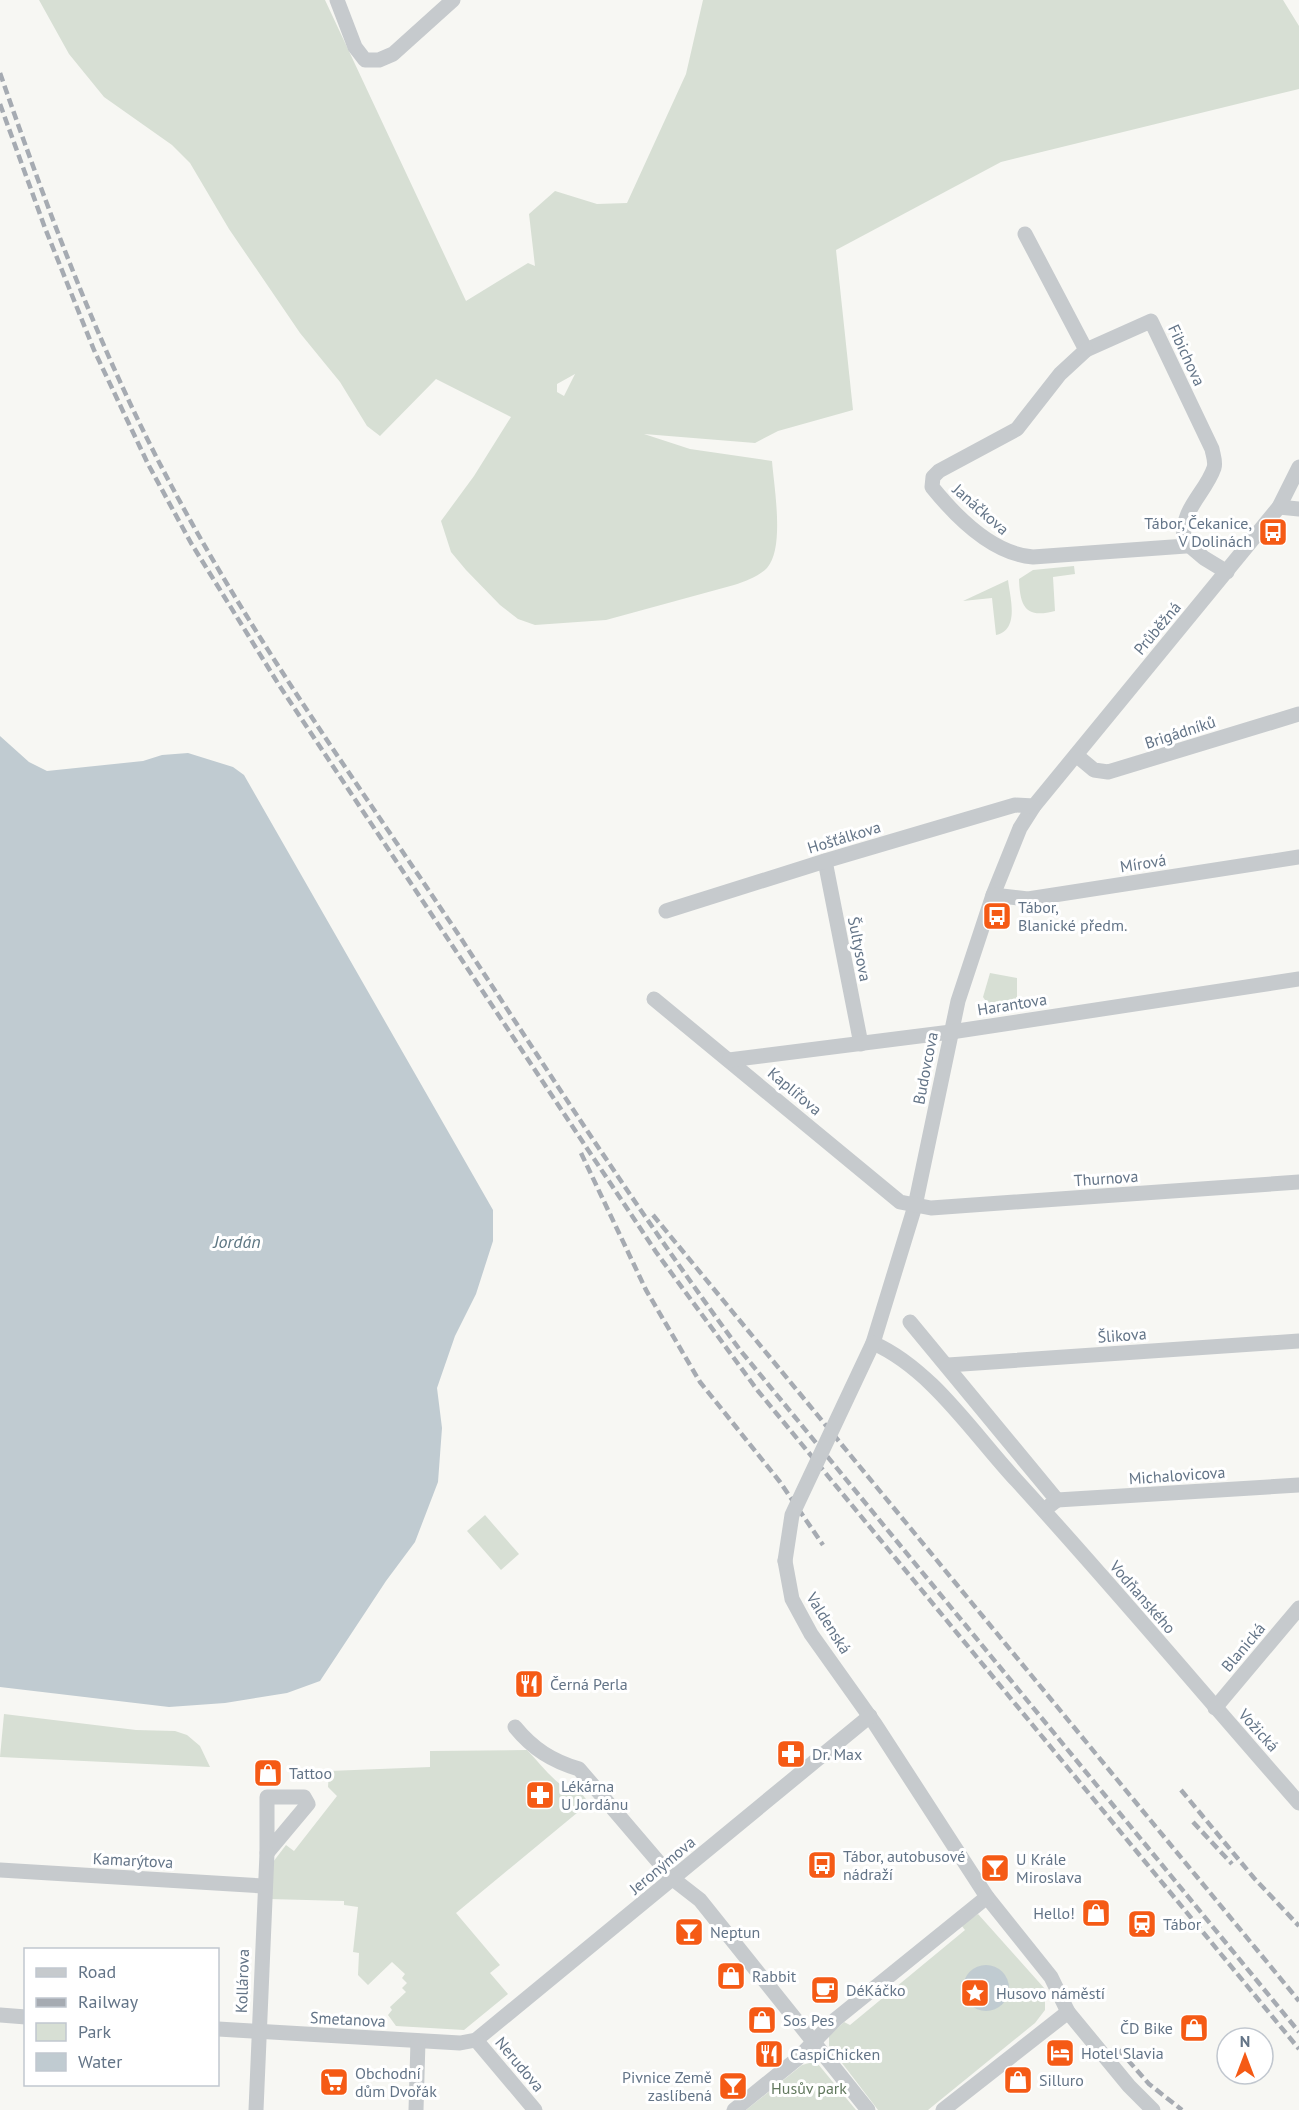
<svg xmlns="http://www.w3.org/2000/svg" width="1299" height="2110" font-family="'PT Sans',sans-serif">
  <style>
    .green { fill: #d7dfd4; fill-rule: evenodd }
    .water { fill: #c0cbd1 }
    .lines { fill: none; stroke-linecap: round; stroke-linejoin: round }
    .minor { stroke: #c6cacd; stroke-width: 15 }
    .rail { stroke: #a6abb2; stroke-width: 4.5; stroke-dasharray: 9 4.5; stroke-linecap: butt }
    .minor-bridge { stroke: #c6cacd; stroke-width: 15 }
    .labels { text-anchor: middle; stroke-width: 6; stroke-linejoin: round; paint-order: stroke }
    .street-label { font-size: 16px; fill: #637487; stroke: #fff }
    .poi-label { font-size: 16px; fill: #637487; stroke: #fff; text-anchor: start }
    .park-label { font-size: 16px; fill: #62795e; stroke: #fff }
    .water-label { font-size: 18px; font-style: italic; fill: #5e7783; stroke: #fff }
  </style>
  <rect width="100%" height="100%" fill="#f7f7f3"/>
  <!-- green -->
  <g class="green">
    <path d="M 39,0 L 325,0 L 466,301 L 528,263 L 535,266 L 529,214 L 555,191 L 597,204 L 627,203 L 686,74 L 703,0 L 1283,0 L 1299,26 L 1299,89 L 1001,162 L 836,250 L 853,410 L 778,431 L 755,443 L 644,434 L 690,449 L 772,461 C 774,487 785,548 767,568 C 759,576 746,581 734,585 L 606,620 L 535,625 L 518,619 L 500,605 L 466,570 L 451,552 L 441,521 L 474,476 L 511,417 L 436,379 L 380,436 L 367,426 L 340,382 L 300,333 L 229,229 L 190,163 L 172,145 L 104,97 L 69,54 ZM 575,374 L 564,396 L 557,392 L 557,384 Z"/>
    <path d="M 1074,566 L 1075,574 L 1053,577 L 1055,611 C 1025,619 1020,606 1019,579 L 1033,570 Z"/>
    <path d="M 1008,580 C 1010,597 1020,630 996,635 L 992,598 L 963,601 Z"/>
    <polygon points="990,973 1017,978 1017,1004 990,1007 983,997"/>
    <polygon points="485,1515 519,1554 501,1570 467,1531"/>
    <polygon points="4,1714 136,1730 175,1731 187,1735 200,1746 210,1767 0,1757"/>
    <path d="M 527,1750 C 543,1766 559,1791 582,1794 L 589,1803 L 456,1913 L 500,1965 L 490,1973 L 508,1994 L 464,2030 L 396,2026 L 388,2015 L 392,2010 L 390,2007 L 406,1992 L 402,1988 L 407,1983 L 402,1978 L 405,1974 L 392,1962 L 368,1985 L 358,1975 L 359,1953 L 353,1952 L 358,1907 L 344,1905 L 344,1901 L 269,1899 L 273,1862 L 286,1845 L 294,1851 L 337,1796 L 328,1787 L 329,1771 L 430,1767 L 430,1751 Z"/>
    <polygon points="978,1914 1045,1989 1045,2010 1035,2023 928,2110 878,2110 829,2046 829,2036 844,2022 850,2025 965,1930 961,1925"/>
    <polygon points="813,2062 818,2064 856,2110 746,2110 802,2065"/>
  </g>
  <!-- water -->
  <g class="water">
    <polygon points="0,736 29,762 47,771 143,761 162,755 188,753 233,767 244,775 493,1210 493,1241 476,1294 455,1336 437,1388 442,1428 438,1482 415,1542 386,1581 320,1681 287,1693 225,1703 169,1707 0,1687"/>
    <circle cx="986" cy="1988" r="23"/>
  </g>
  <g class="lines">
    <!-- minor -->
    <g class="minor">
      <polyline points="337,0 355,47 365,60 379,60 393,54 453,0"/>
      <path d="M 1025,234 L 1086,350 L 1151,321 L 1212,449 C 1213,455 1216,462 1214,468 C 1205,494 1180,509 1184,541 L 1204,558 L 1227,572"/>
      <path d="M 1086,350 L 1060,374 L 1017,429 L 939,471 L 933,477 L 932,487 C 957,518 993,554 1033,557 L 1186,546"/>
      <path d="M 1299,467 L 1279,507 L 1034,806 L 1020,828 L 993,895 L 958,1001 L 915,1206 L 873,1343 C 932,1369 974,1435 1017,1481 C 1113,1586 1205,1696 1299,1803"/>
      <polyline points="1279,507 1299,509"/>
      <polyline points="1076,755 1094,770 1108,772 1299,714"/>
      <polyline points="825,861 861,1044"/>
      <polyline points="993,895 1028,899 1299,857"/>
      <polyline points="666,911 825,861 1015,805 1034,806"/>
      <polyline points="654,999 900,1202 931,1208 1299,1182"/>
      <polyline points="729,1060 951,1032 1299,979"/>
      <polyline points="910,1322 1057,1500 1044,1510"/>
      <polyline points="948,1365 1299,1341"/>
      <polyline points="1057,1500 1299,1485"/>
      <polyline points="785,1561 792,1599 811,1634 875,1724 987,1897 1051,1977 1068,2012 1129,2086 1153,2110"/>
      <polyline points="1215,1708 1299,1608"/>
      <path d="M 515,1727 C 533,1749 552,1761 579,1769 L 673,1879 L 700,1900 L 868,2110"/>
      <polygon points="267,1797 304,1797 308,1804 267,1853"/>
      <polyline points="0,1870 264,1886"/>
      <polyline points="0,2015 26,2017"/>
      <polyline points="218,2029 460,2043 476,2040 870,1716"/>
      <polyline points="476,2040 535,2110"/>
      <polyline points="256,2110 267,1853"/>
      <polyline points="416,2110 418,2041"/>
      <polyline points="734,2110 797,2059 836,2019 987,1897"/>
      <polyline points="943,2110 1068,2012"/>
    </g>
    <!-- rail -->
    <g class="rail">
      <path d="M 0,73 C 49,214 101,354 171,485 C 255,643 361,788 460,937 C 551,1076 641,1216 740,1350 L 1299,2032"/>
      <polyline points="0,104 45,228 94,350 148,464 191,543 279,685 656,1252 758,1391 1299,2049"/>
      <polyline points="581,1153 646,1290 700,1382 780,1482 823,1545"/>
      <polyline points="653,1215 1299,2001"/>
      <polyline points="1181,1790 1254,1878 1299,1926"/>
      <polyline points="1193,1822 1232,1864"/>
      <polyline points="1119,2050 1149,2084 1182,2110"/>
    </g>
    <!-- minor-bridge -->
    <polyline class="minor-bridge" points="785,1561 792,1515 873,1343"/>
  </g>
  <!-- icons -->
  <defs>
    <g id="bus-square" transform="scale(1.5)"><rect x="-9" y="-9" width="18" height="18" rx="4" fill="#f55a15" stroke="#fff"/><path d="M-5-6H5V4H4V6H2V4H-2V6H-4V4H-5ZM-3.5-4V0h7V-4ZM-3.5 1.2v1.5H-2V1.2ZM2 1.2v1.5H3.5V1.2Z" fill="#fff"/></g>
    <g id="restaurant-square" transform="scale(1.5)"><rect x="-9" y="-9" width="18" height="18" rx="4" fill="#f55a15" stroke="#fff"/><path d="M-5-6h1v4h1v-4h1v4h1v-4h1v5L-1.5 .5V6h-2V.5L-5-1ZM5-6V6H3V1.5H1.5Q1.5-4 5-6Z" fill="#fff"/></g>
    <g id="pharmacy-square" transform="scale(1.5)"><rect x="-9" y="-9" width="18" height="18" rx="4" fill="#f55a15" stroke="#fff"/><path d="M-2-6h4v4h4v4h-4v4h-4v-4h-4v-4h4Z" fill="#fff"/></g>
    <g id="shop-square" transform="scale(1.5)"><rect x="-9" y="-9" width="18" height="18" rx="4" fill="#f55a15" stroke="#fff"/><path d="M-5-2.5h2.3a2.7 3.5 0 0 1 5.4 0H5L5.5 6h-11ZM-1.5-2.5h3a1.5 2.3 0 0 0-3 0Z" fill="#fff"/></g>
    <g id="bar-square" transform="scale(1.5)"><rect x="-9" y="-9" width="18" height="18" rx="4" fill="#f55a15" stroke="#fff"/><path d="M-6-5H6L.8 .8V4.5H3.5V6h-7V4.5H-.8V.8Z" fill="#fff"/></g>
    <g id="station-square" transform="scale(1.5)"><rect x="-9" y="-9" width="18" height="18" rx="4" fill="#f55a15" stroke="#fff"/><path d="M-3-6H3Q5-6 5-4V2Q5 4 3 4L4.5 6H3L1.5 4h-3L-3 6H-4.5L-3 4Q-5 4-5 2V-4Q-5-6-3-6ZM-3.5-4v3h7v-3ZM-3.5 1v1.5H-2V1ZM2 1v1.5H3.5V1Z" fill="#fff"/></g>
    <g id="cafe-square" transform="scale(1.5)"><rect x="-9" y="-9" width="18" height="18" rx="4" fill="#f55a15" stroke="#fff"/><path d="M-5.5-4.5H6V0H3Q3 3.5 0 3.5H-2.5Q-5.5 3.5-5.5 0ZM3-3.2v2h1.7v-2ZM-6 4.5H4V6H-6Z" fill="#fff"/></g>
    <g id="sight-square" transform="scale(1.5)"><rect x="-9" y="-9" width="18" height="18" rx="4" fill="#f55a15" stroke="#fff"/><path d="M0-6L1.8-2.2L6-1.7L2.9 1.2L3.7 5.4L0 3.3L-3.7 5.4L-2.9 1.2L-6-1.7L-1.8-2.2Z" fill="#fff"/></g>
    <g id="hotel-square" transform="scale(1.5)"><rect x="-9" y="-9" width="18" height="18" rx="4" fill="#f55a15" stroke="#fff"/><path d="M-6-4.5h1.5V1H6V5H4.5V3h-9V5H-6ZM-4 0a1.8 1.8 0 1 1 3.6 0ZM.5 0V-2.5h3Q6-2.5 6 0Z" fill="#fff"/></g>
    <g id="supermarket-square" transform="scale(1.5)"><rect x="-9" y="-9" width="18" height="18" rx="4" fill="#f55a15" stroke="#fff"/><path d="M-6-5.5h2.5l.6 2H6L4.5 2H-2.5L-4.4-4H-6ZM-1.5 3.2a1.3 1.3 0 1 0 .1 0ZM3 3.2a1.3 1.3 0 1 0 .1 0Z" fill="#fff"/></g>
  </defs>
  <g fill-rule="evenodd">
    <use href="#bus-square" x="1273" y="532"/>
    <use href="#bus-square" x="997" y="916"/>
    <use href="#restaurant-square" x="529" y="1684"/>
    <use href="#pharmacy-square" x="791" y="1754"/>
    <use href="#shop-square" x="268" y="1773"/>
    <use href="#pharmacy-square" x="540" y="1795"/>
    <use href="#bus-square" x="822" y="1865"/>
    <use href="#bar-square" x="995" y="1868"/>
    <use href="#shop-square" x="1096" y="1913"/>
    <use href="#station-square" x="1142" y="1924"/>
    <use href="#bar-square" x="689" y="1932"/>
    <use href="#shop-square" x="731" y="1976"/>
    <use href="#cafe-square" x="825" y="1990"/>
    <use href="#sight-square" x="975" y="1993"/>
    <use href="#shop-square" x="762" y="2020"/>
    <use href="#shop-square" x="1194" y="2028"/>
    <use href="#hotel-square" x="1060" y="2053"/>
    <use href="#restaurant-square" x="769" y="2054"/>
    <use href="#shop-square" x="1018" y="2080"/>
    <use href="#supermarket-square" x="334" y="2082"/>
    <use href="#bar-square" x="733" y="2086"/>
  </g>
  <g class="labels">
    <!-- street labels -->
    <g class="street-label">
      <text transform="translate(1187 355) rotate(65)" y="6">Fibichova</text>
      <text transform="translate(981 509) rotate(41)" y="6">Janáčkova</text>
      <text transform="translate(1157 628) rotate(-50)" y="6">Průběžná</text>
      <text transform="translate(1180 732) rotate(-18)" y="6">Brigádníků</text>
      <text transform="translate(844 837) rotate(-17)" y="6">Hošťálkova</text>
      <text transform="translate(1143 863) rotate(-9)" y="6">Mírová</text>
      <text transform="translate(860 949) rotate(79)" y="6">Šultysova</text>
      <text transform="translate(1012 1004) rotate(-9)" y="6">Harantova</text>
      <text transform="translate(925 1068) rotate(-79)" y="6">Budovcova</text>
      <text transform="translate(795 1091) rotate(40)" y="6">Kaplířova</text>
      <text transform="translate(1106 1178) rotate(-4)" y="6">Thurnova</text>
      <text transform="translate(1122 1335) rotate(-4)" y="6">Šlikova</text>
      <text transform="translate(1177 1475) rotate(-4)" y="6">Michalovicova</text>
      <text transform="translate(1143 1597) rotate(49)" y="6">Vodňanského</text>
      <text transform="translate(829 1623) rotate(58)" y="6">Valdenská</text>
      <text transform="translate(1243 1647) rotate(-50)" y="6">Blanická</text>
      <text transform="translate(1259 1730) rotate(48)" y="6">Vožická</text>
      <text transform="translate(133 1860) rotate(3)" y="6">Kamarýtova</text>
      <text transform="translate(662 1865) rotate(-40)" y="6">Jeronýmova</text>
      <text transform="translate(242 1981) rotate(-88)" y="6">Kollárova</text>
      <text transform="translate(348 2019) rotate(3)" y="6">Smetanova</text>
      <text transform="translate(520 2064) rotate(50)" y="6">Nerudova</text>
    </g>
    <!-- poi labels -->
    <g class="poi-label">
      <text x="1252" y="529" text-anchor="end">Tábor, Čekanice,<tspan x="1252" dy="18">V Dolinách</tspan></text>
      <text x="1018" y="913">Tábor,<tspan x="1018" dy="18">Blanické předm.</tspan></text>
      <text x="550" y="1690">Černá Perla</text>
      <text x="812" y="1760">Dr. Max</text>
      <text x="289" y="1779">Tattoo</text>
      <text x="561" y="1792">Lékárna<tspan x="561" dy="18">U Jordánu</tspan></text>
      <text x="843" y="1862">Tábor, autobusové<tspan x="843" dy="18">nádraží</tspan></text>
      <text x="1016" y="1865">U Krále<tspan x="1016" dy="18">Miroslava</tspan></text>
      <text x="1075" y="1919" text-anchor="end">Hello!</text>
      <text x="1163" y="1930">Tábor</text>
      <text x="710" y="1938">Neptun</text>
      <text x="752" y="1982">Rabbit</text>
      <text x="846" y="1996">DéKáčko</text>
      <text x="996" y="1999">Husovo náměstí</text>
      <text x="783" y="2026">Sos Pes</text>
      <text x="1173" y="2034" text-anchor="end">ČD Bike</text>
      <text x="1081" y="2059">Hotel Slavia</text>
      <text x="790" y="2060">CaspiChicken</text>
      <text x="355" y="2079">Obchodní<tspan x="355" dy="18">dům Dvořák</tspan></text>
      <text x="712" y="2083" text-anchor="end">Pivnice Země<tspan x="712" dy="18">zaslíbená</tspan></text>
      <text x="1039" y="2086">Silluro</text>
    </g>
    <!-- park labels -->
    <g class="park-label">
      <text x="809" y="2094">Husův park</text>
    </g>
    <!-- water labels -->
    <g class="water-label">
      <text x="237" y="1248">Jordán</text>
    </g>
  </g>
  <!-- legend -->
  <rect x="24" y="1948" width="195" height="138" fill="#ffffff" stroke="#c1c7cf" stroke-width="1.5"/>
  <rect x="36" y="1968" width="30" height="9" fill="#c6cacd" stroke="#c1c7cf" stroke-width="1.5"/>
  <text x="78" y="1978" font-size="18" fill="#637487">Road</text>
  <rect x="36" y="1998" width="30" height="9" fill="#a6abb2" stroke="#c1c7cf" stroke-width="1.5"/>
  <text x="78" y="2008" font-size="18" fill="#637487">Railway</text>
  <rect x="36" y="2023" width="30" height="18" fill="#d7dfd4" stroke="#c1c7cf" stroke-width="1.5"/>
  <text x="78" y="2038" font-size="18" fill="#637487">Park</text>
  <rect x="36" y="2053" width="30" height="18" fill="#c0cbd1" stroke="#c1c7cf" stroke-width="1.5"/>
  <text x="78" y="2068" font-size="18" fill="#637487">Water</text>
  <!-- north arrow -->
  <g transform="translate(1245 2056)"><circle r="28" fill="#ffffff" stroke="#c1c7cf" stroke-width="1.5"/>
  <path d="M0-4.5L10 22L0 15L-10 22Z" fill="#f55a15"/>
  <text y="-9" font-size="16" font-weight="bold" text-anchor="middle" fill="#637487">N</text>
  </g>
</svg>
